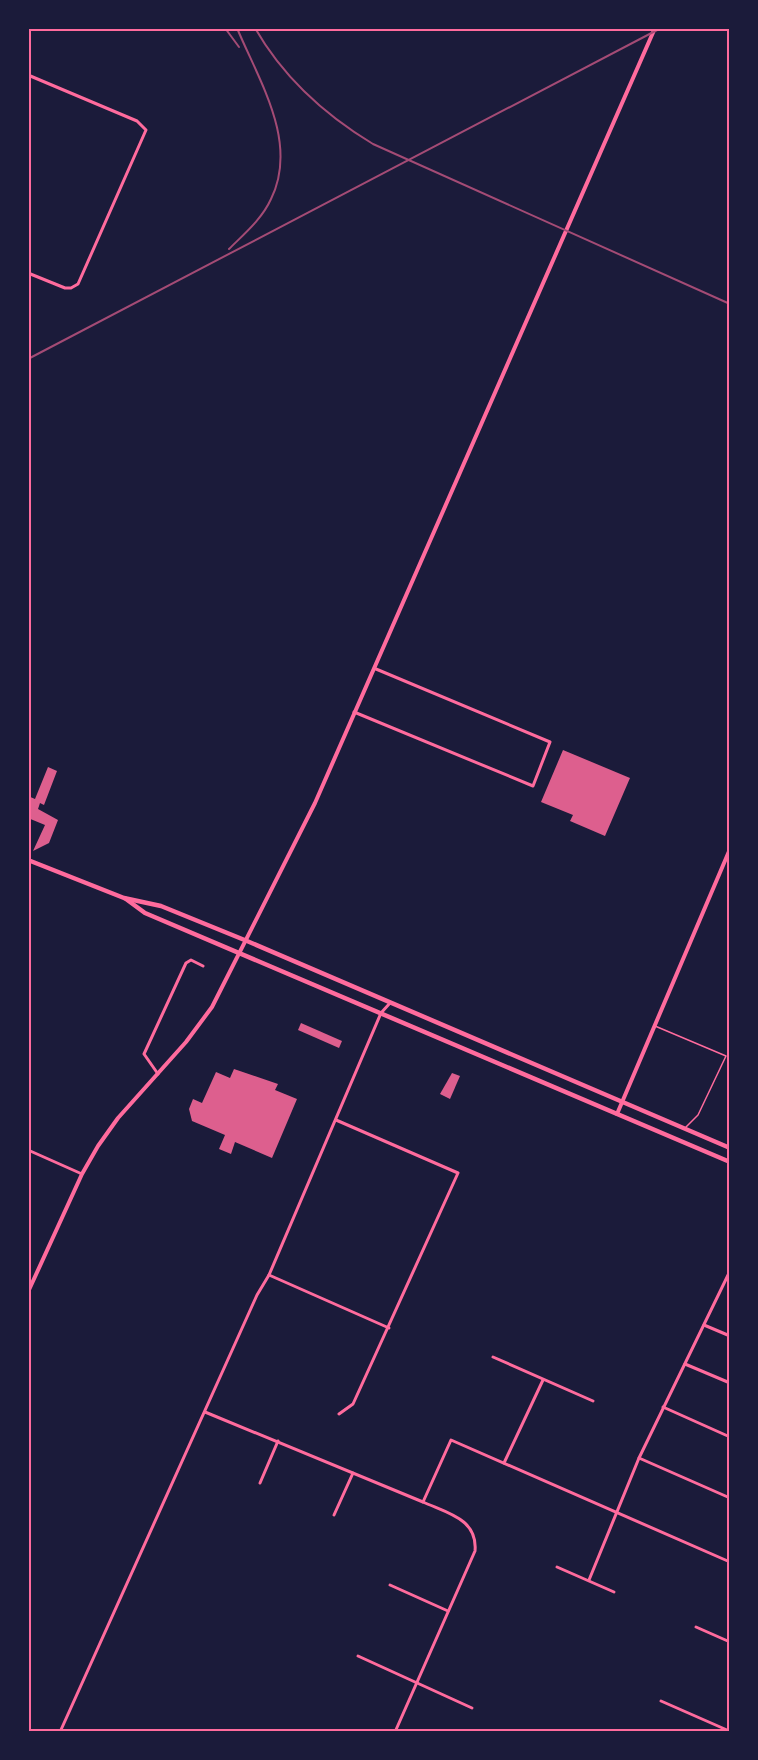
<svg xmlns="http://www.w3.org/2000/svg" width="758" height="1760" font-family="'Titillium Web',sans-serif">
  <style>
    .building { fill: #dd5f8e }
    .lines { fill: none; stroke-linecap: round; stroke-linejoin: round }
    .service { stroke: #ff6b9d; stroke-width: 1.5 }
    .minor { stroke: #ff6b9d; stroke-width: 3 }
    .tertiary { stroke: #ff6b9d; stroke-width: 4 }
    .primary { stroke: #ff6b9d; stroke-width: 4.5 }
    .rail { stroke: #a44b75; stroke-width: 2 }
    .neatline { fill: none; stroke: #ff6b9d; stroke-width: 2 }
  </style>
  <rect width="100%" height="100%" fill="#1b1b3a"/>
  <!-- building -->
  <g class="building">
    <polygon points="563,750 630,778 605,836 570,821 573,815 541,802"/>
    <polygon points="48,767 57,771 44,805 40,803 38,809 58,820 49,843 33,851 45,825 28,818 28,796 35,799"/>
    <polygon points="301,1023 342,1041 339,1048 298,1030"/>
    <polygon points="234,1069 278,1084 275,1090 297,1099 272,1158 235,1142 231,1154 219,1149 225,1135 192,1121 189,1109 193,1099 202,1103 216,1072 230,1078"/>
    <polygon points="452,1073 460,1076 450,1099 440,1094"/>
  </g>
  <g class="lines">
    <!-- service -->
    <polyline class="service" points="655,1026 726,1056 698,1115 686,1127"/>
    <!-- minor -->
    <g class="minor">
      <polyline points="28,75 137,121 146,130 78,284 71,288 65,288 28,273"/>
      <polyline points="354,712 533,786 550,742 376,669"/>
      <polyline points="158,1074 144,1054 186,963 191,960 203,966"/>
      <polyline points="336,1120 458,1173 353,1404 339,1414"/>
      <polyline points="28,1150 82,1174"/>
      <polyline points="269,1275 389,1328"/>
      <polyline points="704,1325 730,1336"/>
      <polyline points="493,1357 593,1401"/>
      <polyline points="685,1364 730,1383"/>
      <polyline points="663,1407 730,1437"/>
      <path d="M 205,1412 L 423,1502 C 447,1513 478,1519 475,1551 L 395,1732"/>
      <polyline points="639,1458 730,1498"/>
      <polyline points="504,1463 543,1380"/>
      <polyline points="260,1483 278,1441"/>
      <polyline points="423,1502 451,1440 730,1562"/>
      <polyline points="334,1515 353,1473"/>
      <polyline points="557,1567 614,1592"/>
      <polyline points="589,1580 639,1458 730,1271"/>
      <polyline points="390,1585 448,1611"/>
      <polyline points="696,1627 730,1642"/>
      <polyline points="358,1656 472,1708"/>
      <polyline points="661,1701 727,1730"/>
      <polyline points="60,1732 257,1295 269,1275 381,1013 390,1003"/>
    </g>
    <!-- tertiary -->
    <g class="tertiary">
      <polyline points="617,1114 730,849"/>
      <polyline points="28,1292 82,1174 98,1146 118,1118 186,1042 212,1007 315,803 655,28"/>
    </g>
    <!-- primary -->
    <g class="primary">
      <polyline points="28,860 124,898 161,906 247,941 730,1148"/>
      <polyline points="126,899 145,913 730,1162"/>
    </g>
    <!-- rail -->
    <g class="rail">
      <polyline points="225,28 239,47"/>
      <path d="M 255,28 C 283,77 325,115 373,144 L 730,304"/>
      <path d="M 229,249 C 244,234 262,219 271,199 C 299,142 259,81 237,28"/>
      <polyline points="28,359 661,28"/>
    </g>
  </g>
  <!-- border -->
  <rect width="758" height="1760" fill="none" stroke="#1b1b3a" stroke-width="60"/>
  <rect x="30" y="30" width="698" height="1700" class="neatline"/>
</svg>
